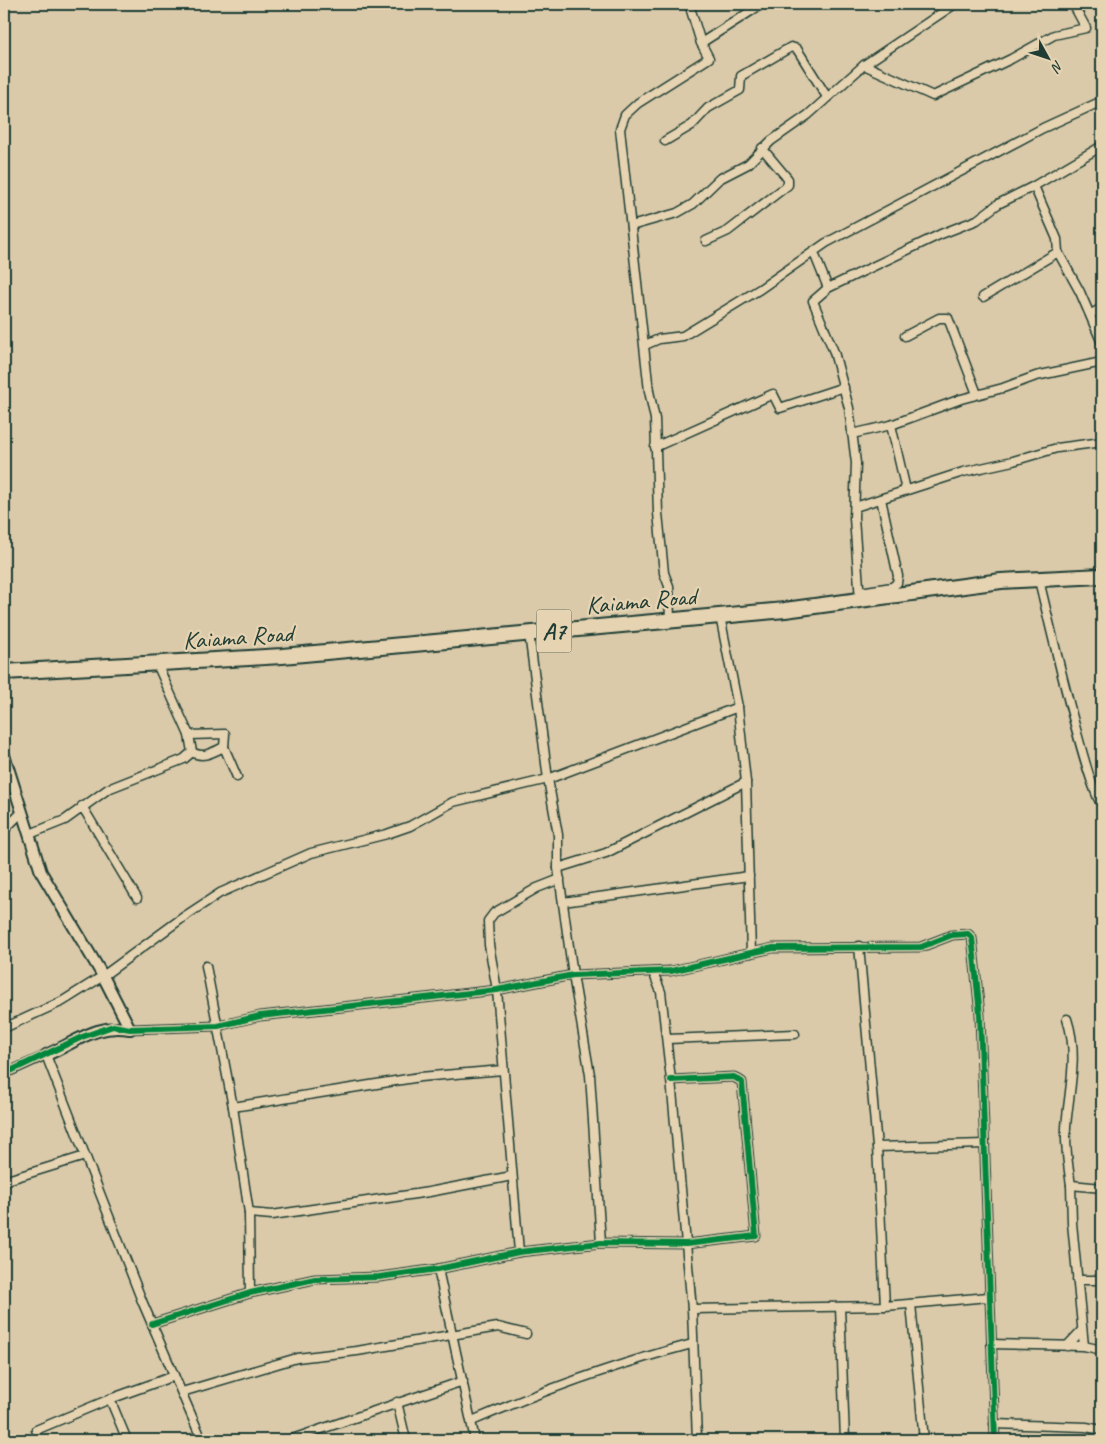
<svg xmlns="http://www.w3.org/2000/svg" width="1106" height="1444" font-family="Caveat,sans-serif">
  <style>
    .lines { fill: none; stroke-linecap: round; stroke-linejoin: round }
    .minor-casing { stroke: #1f3d34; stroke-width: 11 }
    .tertiary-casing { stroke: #1f3d34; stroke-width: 14 }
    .trunk-casing { stroke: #1f3d34; stroke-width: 18 }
    .minor { stroke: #e6d3b1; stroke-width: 8 }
    .tertiary { stroke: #e6d3b1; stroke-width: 10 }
    .trunk { stroke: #e6d3b1; stroke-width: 14 }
    .cycleway-casing { stroke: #e6d3b1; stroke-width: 9 }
    .cycleway { stroke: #00873e; stroke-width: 6 }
    .labels { text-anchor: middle; stroke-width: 4.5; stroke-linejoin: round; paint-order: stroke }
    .shield { fill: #e6d3b1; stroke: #5b6a5a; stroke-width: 1 }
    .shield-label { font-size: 24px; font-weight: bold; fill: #1f3d34 }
    .street-label { font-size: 25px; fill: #1f3d34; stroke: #e6d3b1 }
  </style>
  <rect width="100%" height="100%" fill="#dacaaa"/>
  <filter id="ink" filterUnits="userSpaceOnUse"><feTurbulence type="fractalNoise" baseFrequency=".02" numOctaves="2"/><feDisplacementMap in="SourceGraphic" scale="10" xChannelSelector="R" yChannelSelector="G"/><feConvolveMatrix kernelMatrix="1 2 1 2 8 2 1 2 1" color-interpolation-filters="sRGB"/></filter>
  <g filter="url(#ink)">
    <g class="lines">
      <!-- minor casing -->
      <g class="minor-casing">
        <g id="minor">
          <polyline points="701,43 762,4"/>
          <polyline points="864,65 933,96 1011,59 1054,35 1086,28 1073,4"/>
          <polyline points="665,141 692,125 708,108 740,90 741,76 791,47 797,49 827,97"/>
          <polyline points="1034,186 1057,239 1058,252 1080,292 1102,343"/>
          <polyline points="631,226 677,213 693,204 719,179 748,164 771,141 808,115 864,65 955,4"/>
          <polyline points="706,241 728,231 788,185 788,179 762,148"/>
          <polyline points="814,253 828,288 941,234 977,220 998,204 1034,186 1102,146"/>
          <polyline points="828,288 813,301 834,352 849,408 856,463 854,518 860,600"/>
          <polyline points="983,297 1058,252"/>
          <polyline points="1091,314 1102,308"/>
          <polyline points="905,336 939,318 948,318 977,394"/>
          <polyline points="645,345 659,339 683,336 760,289 826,243 1043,128 1102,101"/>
          <polyline points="891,425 906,490"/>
          <polyline points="852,434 891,425 961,399 1003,388 1036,376 1102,362"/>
          <polyline points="655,447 773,394 780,408 844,387"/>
          <polyline points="855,507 963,472 1013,461 1057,448 1102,442"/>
          <path d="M 1039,580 C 1046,609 1089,795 1102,805"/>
          <polyline points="860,592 892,587 897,583 898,576 881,499"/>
          <polyline points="720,616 738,707 746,782 751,953"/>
          <polyline points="670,620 669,586 664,573 658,513 655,419 649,391 620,129 625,115 638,103 709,58 701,43 689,4"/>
          <polyline points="529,633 548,779 558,835 558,868 573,975 590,1075 601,1243"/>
          <polyline points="189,735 225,734 224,747 237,777"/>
          <path d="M 192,752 C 203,759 213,752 224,747"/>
          <polyline points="82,806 137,898"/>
          <polyline points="4,830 22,812"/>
          <polyline points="30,834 65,820 108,789 184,759 192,752 189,735 157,664"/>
          <polyline points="558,868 606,853 746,782"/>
          <polyline points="563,902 749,876"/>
          <polyline points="859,946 877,1147 885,1306"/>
          <polyline points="206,966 233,1107 249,1213 250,1293"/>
          <polyline points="653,972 661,992 671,1080 692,1309 697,1440"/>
          <path d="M 1067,1019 C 1079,1055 1069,1089 1066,1127 C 1065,1146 1068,1166 1071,1185"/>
          <polyline points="4,1028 63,1001 103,976 185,916 220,893 277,868 311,853 387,834 410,826 453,802 548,779 738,707"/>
          <polyline points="130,1029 218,1026 260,1016 497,990 573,975 671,971 773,948 921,947 952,935 968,934 972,938 973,946 980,1015 995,1440"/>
          <polyline points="667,1039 795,1034"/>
          <polyline points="4,1074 46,1055 142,1301 202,1440"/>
          <polyline points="233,1107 420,1077 503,1070"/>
          <polyline points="877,1147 985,1144"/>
          <polyline points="4,1181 85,1156"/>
          <polyline points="249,1213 272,1215 429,1192 512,1176"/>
          <polyline points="519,1252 497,990 489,945 488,921 494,913 537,888 560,879"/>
          <polyline points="438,1269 475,1440"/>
          <polyline points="1077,1280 1102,1280"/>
          <polyline points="911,1304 924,1440"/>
          <polyline points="840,1307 845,1440"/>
          <polyline points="692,1309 885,1306 989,1297"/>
          <polyline points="152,1324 250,1293 315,1279 379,1277 438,1269 519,1252 601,1243 686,1244 756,1236 742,1082 734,1077 671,1080"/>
          <polyline points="991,1344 1084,1346 1102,1350"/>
          <polyline points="1067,1346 1082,1330"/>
          <polyline points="1084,1346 1072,1223 1071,1185 1102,1188"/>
          <polyline points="182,1392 297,1358 357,1351 498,1327 526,1334"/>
          <polyline points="110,1399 127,1440"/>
          <polyline points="397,1402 406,1440"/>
          <path d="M 472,1421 C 544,1390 616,1364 692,1344"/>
          <polyline points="994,1424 1086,1427 1102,1430"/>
          <polyline points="36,1430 110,1399 174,1376"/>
          <polyline points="289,1440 463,1381"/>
        </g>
      </g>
      <!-- tertiary casing -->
      <g class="tertiary-casing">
        <g id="tertiary">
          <polyline points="4,755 41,872 103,976 130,1029"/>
          <path d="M 46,1055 C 76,1043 95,1023 130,1029"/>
        </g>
      </g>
      <!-- trunk casing -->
      <g class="trunk-casing">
        <polyline id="trunk" points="4,672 282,656 785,610 1001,581 1102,576"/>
      </g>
      <!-- minor -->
      <use href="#minor" class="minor"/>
      <!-- tertiary -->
      <use href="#tertiary" class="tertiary"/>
      <!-- trunk -->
      <use href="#trunk" class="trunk"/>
      <!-- cycleway casing -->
      <g class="cycleway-casing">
        <g id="cycleway">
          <polyline points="4,1074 82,1037 113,1026 130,1029 218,1026 260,1016 497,990 573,975 671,971 773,948 921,947 952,935 968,934 972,938 973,946 980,1015 995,1440"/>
          <polyline points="152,1324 250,1293 315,1279 379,1277 438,1269 519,1252 601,1243 686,1244 756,1236 742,1082 734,1077 671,1080"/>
        </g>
      </g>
      <!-- cycleway -->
      <use href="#cycleway" class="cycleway"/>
    </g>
  </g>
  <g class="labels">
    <!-- shield labels -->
    <rect class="shield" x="536.5" y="609.5" width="35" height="43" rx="4"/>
    <g class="shield-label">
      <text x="554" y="639">A7</text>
    </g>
    <!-- street labels -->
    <g class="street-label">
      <text transform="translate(641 600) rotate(-5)" y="9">Kaiama Road</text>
      <text transform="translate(238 636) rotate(-4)" y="9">Kaiama Road</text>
    </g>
  </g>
  <!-- margin -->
  <rect width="1106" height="1444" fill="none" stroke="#e6d3b1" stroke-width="20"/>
  <rect x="10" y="10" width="1086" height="1424" fill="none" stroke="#1f3d34" stroke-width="2" filter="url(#ink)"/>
  <!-- north arrow -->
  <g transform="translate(1048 58) rotate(130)" stroke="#e6d3b1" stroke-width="4" paint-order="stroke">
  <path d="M0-4L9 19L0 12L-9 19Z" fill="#1f3d34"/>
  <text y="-8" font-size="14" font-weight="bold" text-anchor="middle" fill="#1f3d34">N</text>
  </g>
</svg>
